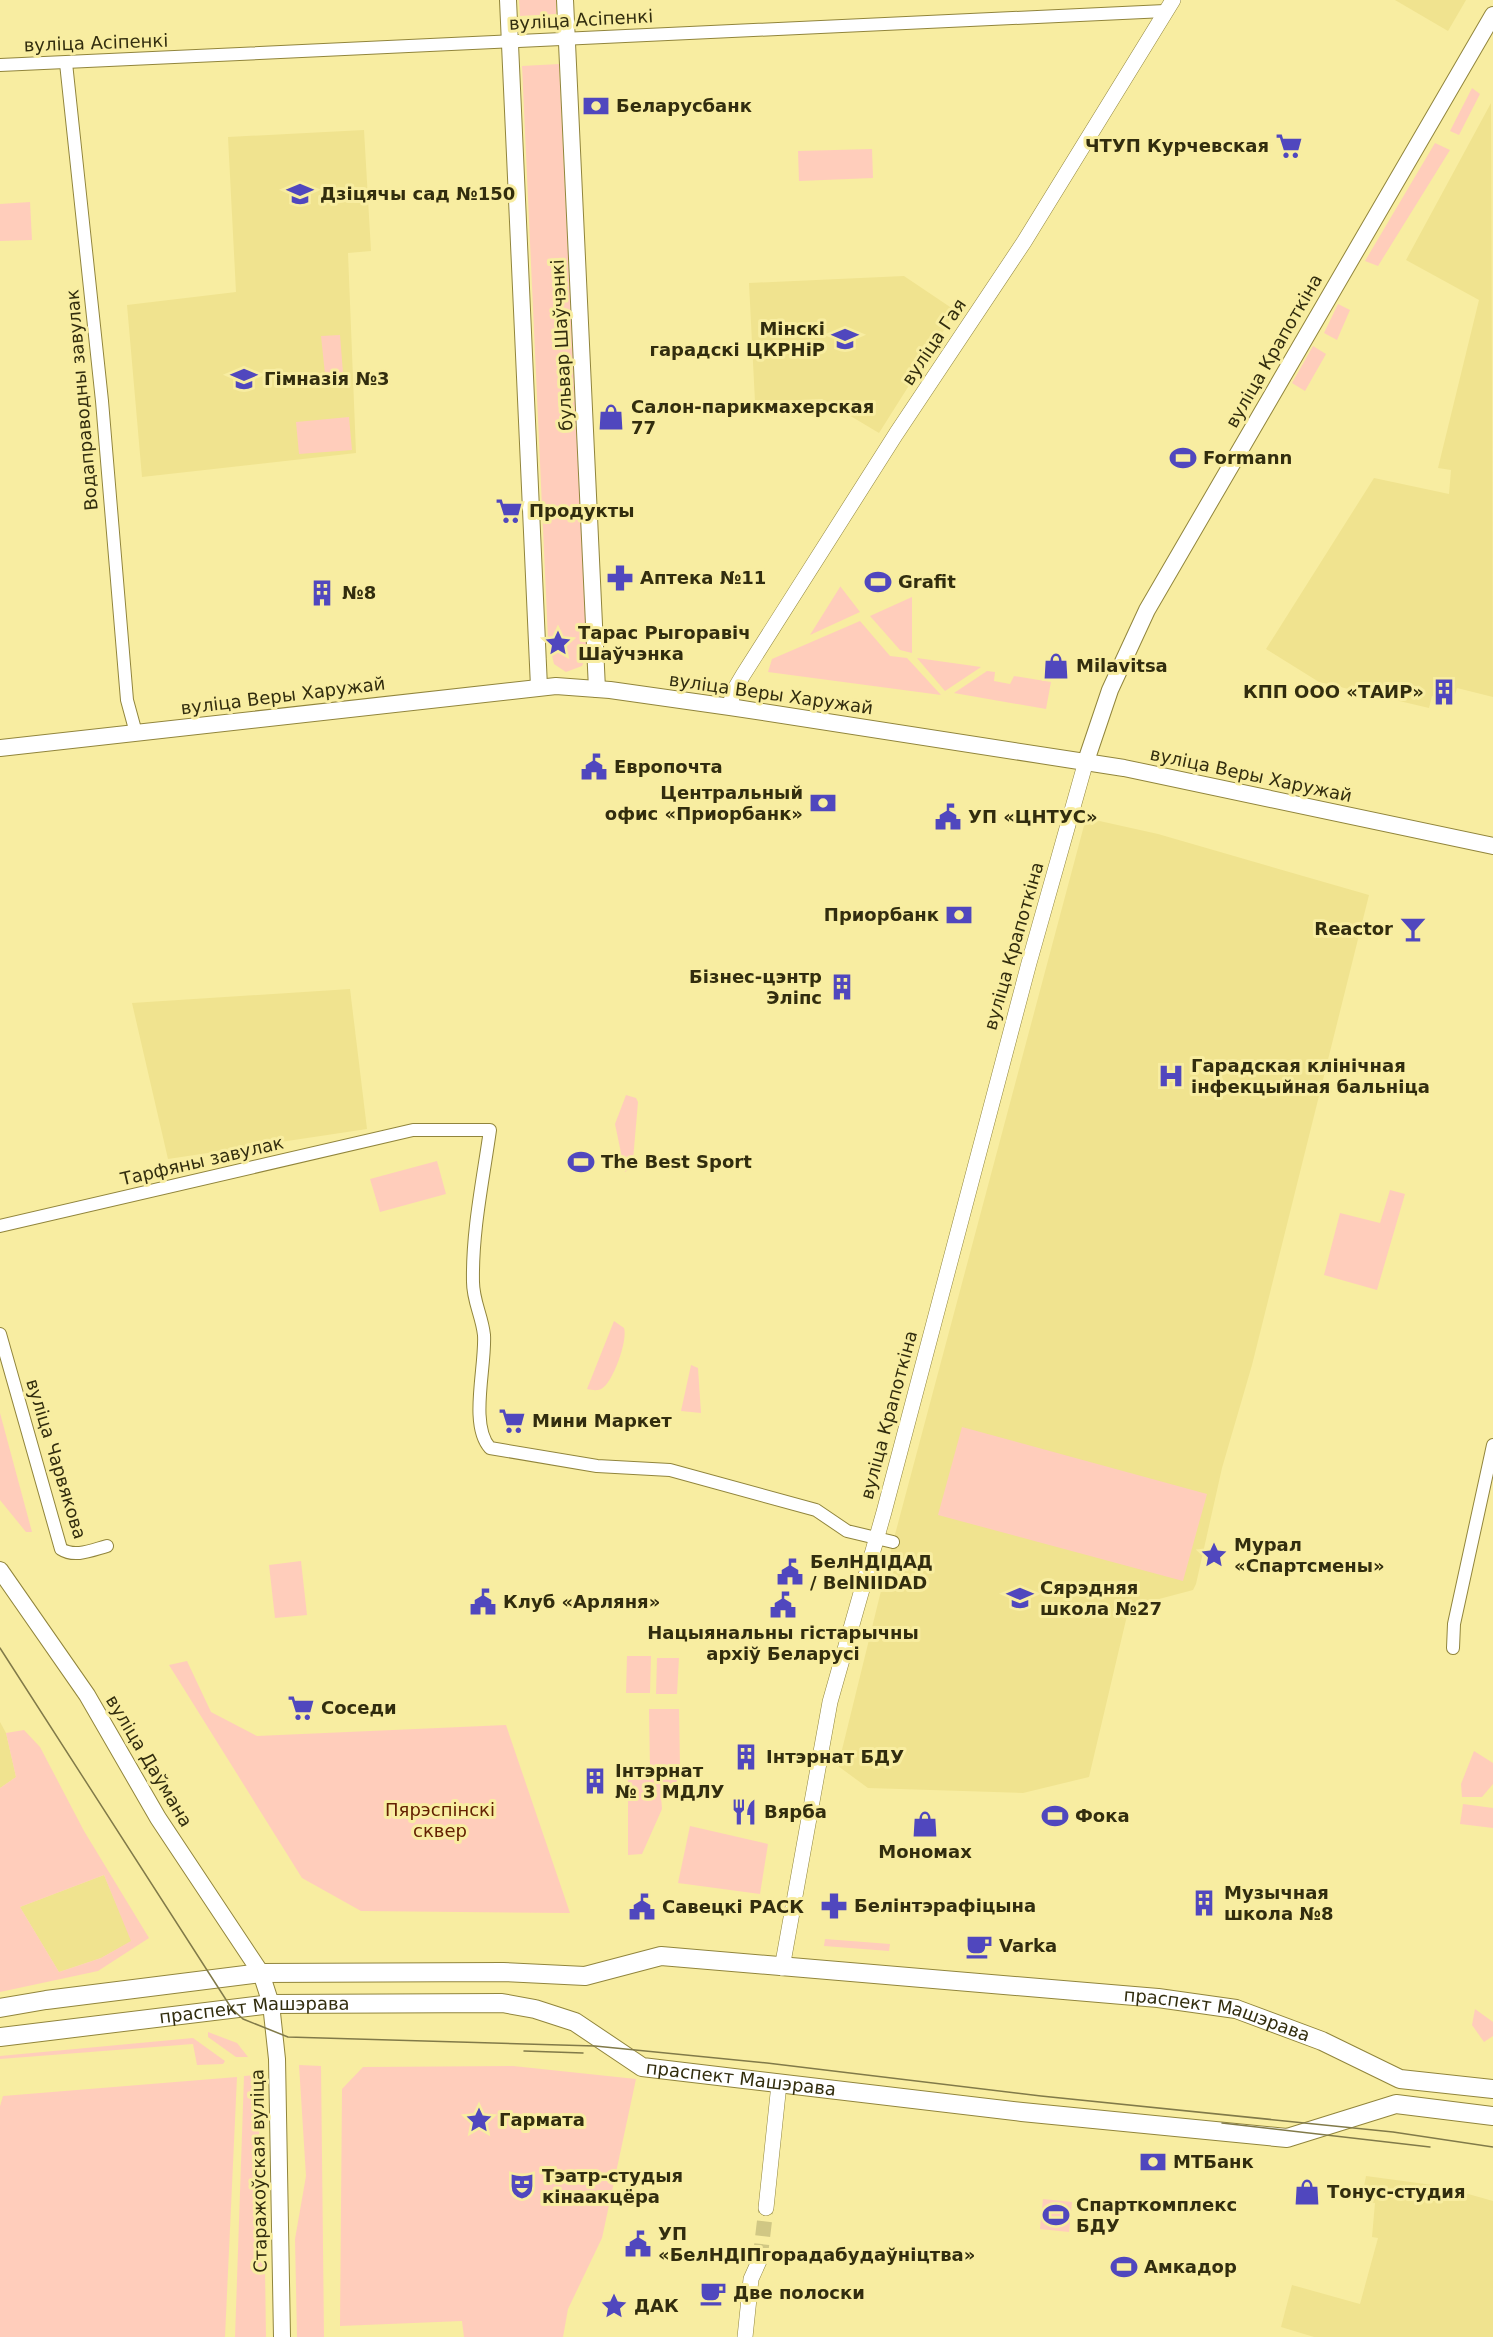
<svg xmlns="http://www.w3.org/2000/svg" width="1493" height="2337" font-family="'DejaVu Sans',sans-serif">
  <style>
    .built { fill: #f0e38f }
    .green { fill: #ffcdbb; fill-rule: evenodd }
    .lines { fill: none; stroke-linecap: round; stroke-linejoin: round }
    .tertiary-tunnel { stroke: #d0c784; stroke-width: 15; stroke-dasharray: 15 8; stroke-linecap: butt }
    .minor-casing { stroke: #91853c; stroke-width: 14 }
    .tertiary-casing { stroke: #91853c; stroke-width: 16 }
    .secondary-casing { stroke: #91853c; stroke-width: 18 }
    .primary-casing { stroke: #91853c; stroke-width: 20 }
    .minor { stroke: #fff; stroke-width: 12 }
    .tertiary { stroke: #fff; stroke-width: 15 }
    .secondary { stroke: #fff; stroke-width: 16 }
    .primary { stroke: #fff; stroke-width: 18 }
    .tram { stroke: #817a49; stroke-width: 1.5 }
    .labels { text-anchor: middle; stroke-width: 6; stroke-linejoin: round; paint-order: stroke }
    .street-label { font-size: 18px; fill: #322d0e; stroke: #f8eda1 }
    .poi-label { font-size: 18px; font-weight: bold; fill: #322d0e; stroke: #f8eda1; text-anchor: start }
    .park-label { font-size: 18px; fill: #632002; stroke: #f8eda1 }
  </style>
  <rect width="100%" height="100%" fill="#f8eda1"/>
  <!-- built -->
  <g class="built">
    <polygon points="1395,0 1466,0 1448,31"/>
    <polygon points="1491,103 1493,697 1457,688 1453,701 1432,696 1429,708 1319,682 1266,649 1374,478 1449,494 1451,470 1438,468 1479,300 1406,260"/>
    <polygon points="364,130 371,251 348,253 356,453 142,477 127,305 236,292 228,137"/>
    <polygon points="904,276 956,311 879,433 822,399 755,402 749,283"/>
    <polygon points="1086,818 1158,834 1369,895 1252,1365 1222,1468 1196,1584 1193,1590 1129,1607 1089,1777 1023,1793 868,1788 838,1766 893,1542"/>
    <polygon points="350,989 367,1129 168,1159 132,1003"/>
    <polygon points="0,1722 6,1733 16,1777 0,1788"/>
    <polygon points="104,1875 132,1941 101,1958 59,1972 20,1907"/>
    <polygon points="1366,2176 1440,2186 1493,2201 1493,2337 1314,2337 1281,2327 1292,2285 1360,2304 1378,2238 1372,2237 1375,2203 1361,2201"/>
  </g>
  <!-- green -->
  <g class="green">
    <polygon points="519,0 556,0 556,14 520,16"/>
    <polygon points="559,64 587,654 582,666 566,672 554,664 548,639 522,66"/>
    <polygon points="1472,88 1480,94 1459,135 1450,131"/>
    <polygon points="1435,143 1450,150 1378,266 1365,261"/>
    <polygon points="872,149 873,178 799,181 798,151"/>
    <polygon points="30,202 32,240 0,241 0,204"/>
    <polygon points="1338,304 1350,310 1337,340 1324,333"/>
    <polygon points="340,335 343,373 325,374 321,336"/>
    <polygon points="1313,346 1326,354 1305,391 1292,383"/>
    <polygon points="349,417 352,450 299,454 296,422"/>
    <polygon points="840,586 860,612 810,635 840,587"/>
    <polygon points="912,597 912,653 900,650 870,616"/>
    <polygon points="860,621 890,656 907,658 941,695 768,672 772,659"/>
    <polygon points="917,658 981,667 945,691"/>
    <polygon points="987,671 995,672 994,681 1010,684 1014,676 1051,682 1046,709 954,693"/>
    <polygon points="626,1095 636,1098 638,1102 633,1160 630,1168 625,1172 615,1124"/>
    <polygon points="437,1161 446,1194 380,1212 370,1179"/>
    <polygon points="1390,1190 1405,1194 1377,1290 1324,1275 1340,1213 1380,1223"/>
    <path d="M 614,1321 L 624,1328 C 628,1340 613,1383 601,1389 C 597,1391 592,1390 587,1389 Z"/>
    <polygon points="691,1365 698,1368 701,1413 681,1411"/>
    <polygon points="0,1413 32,1532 26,1532 0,1500"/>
    <polygon points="962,1427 1207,1494 1183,1581 938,1515"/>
    <polygon points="301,1561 307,1615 275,1618 269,1565"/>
    <polygon points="627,1656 651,1656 650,1693 626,1693"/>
    <polygon points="657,1658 679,1658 677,1694 656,1694"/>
    <polygon points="187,1661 211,1712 257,1736 506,1725 570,1913 361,1911 302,1878 169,1665"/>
    <polygon points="649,1709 679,1709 680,1767 650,1768"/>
    <path d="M 24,1730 L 40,1747 L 84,1831 L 149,1938 L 98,1971 L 0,1992 L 0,1788 L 16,1777 L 6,1733 ZM 104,1875 L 131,1941 L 101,1958 L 59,1972 L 20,1907 Z"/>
    <polygon points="1474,1751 1493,1763 1493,1784 1482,1797 1462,1797 1461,1784"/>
    <polygon points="678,1775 674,1794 661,1796 662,1809 642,1854 628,1855 628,1777"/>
    <polygon points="1463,1804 1493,1808 1493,1828 1460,1824"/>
    <polygon points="690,1826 768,1844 760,1894 678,1883"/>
    <polygon points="825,1939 890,1944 889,1951 824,1946"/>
    <polygon points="1475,2009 1493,2022 1493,2036 1484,2042 1472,2025"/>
    <polygon points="208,2032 237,2043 248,2057 236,2057 208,2037"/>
    <polygon points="193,2038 225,2061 223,2064 197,2065 193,2044 0,2059 0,2056"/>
    <polygon points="299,2065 321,2066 324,2337 297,2337 295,2239 306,2176"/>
    <polygon points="513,2066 636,2079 602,2238 568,2309 563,2337 464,2337 462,2321 340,2326 342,2089 363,2067"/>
    <polygon points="255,2075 264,2200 266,2337 235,2337 244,2076"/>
    <polygon points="237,2077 225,2337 0,2337 0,2106 3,2096"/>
    <polygon points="1043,2199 1072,2202 1069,2232 1040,2229"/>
  </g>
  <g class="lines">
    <!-- tertiary-tunnel -->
    <polyline class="tertiary-tunnel" points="760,2259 766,2208"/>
    <!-- minor casing -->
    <g class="minor-casing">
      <g id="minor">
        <polyline points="66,63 102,401 127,700 136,733"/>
        <polyline points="0,65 1165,11"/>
        <path d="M 0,1226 L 413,1130 L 490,1130 C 483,1180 472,1231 473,1282 C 473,1301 482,1316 484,1335 C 486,1366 469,1425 490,1448 L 597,1466 L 670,1470 L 816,1510 L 847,1531 L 893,1542"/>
        <path d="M 0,1334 L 61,1549 C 75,1558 92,1550 107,1546"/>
        <polyline points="1453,1648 1454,1624 1493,1445"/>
      </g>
    </g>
    <!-- tertiary casing -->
    <g class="tertiary-casing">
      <g id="tertiary">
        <polyline points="730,707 733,692 743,675 896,434 1024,242 1173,0"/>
        <polyline points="782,1968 830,1702 884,1512 1029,963 1086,761"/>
        <polyline points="766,2208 779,2084"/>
        <polyline points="745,2337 751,2279 760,2259"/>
      </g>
    </g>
    <!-- secondary casing -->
    <g class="secondary-casing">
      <g id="secondary">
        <polyline points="508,0 539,687"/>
        <polyline points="565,0 597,689"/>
        <polyline points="0,748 556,686 610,690 730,707 1124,768 1493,846"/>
        <polyline points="1086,761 1110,690 1147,610 1493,15"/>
        <polyline points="0,1570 87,1695 158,1818 261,1973 271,2004 277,2059 282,2337"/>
      </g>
    </g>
    <!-- primary casing -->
    <g class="primary-casing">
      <g id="primary">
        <path id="s1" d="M 0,2008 L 46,2000 L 261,1973 L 503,1972 L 585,1976 L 661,1956 L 1158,1998 L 1236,2009 L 1322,2041 L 1400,2079 L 1493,2089"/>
        <path id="s2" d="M 0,2037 L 271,2004 L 502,2003 L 535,2009 L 575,2022 L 642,2067 L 1022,2112 L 1287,2138 L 1396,2104 L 1493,2116"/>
      </g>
    </g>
    <!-- minor -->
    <use href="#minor" class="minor"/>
    <!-- tertiary -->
    <use href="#tertiary" class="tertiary"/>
    <!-- secondary -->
    <use href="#secondary" class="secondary"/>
    <!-- primary -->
    <use href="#primary" class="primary"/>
    <!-- tram -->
    <g class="tram">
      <polyline points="0,1648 232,2009 243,2019 288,2037 595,2046 767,2063 1041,2096 1393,2132 1493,2147"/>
      <polyline points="524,2051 583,2053"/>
      <polyline points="1222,2123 1430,2147"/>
    </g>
  </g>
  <!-- icons -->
  <defs>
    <g id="bank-bare" transform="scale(2.07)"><path d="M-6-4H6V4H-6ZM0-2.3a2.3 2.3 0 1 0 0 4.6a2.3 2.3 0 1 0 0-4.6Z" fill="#5047be" stroke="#f8eda1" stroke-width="2.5" paint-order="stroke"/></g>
    <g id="supermarket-bare" transform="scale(2.07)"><path d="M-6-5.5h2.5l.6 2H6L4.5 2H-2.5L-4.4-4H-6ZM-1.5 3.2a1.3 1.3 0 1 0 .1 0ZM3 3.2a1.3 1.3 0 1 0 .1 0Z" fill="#5047be" stroke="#f8eda1" stroke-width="2.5" paint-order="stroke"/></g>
    <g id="school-bare" transform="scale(2.07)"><path d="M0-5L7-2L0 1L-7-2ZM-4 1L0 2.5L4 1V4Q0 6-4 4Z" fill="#5047be" stroke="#f8eda1" stroke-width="2.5" paint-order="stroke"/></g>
    <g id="shop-bare" transform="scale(2.07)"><path d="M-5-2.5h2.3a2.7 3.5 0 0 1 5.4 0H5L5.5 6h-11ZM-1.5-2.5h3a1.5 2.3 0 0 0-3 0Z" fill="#5047be" stroke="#f8eda1" stroke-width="2.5" paint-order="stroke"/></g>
    <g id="stadium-bare" transform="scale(2.07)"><path d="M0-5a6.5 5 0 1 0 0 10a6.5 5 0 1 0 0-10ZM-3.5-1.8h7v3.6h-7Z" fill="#5047be" stroke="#f8eda1" stroke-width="2.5" paint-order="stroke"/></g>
    <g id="pharmacy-bare" transform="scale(2.07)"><path d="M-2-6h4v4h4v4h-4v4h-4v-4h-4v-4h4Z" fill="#5047be" stroke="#f8eda1" stroke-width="2.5" paint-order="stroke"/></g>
    <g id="building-bare" transform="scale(2.07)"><path d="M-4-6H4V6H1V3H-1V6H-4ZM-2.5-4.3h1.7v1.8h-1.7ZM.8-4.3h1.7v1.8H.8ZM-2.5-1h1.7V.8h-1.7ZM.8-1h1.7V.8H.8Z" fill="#5047be" stroke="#f8eda1" stroke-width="2.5" paint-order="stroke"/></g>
    <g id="sight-bare" transform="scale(2.07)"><path d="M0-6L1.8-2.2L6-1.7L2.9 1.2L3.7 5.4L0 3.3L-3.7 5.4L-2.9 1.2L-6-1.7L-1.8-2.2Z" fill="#5047be" stroke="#f8eda1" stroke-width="2.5" paint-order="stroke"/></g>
    <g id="civic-bare" transform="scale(2.07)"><path d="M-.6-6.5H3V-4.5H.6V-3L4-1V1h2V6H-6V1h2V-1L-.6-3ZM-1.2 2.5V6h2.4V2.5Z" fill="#5047be" stroke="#f8eda1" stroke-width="2.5" paint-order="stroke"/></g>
    <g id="bar-bare" transform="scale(2.07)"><path d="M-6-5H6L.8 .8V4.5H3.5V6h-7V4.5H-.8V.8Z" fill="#5047be" stroke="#f8eda1" stroke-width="2.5" paint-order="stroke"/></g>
    <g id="hospital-bare" transform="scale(2.07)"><path d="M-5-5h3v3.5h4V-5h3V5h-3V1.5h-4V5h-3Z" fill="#5047be" stroke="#f8eda1" stroke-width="2.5" paint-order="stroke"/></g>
    <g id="restaurant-bare" transform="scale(2.07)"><path d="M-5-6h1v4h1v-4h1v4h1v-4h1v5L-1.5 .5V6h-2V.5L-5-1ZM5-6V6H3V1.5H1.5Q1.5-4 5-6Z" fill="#5047be" stroke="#f8eda1" stroke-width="2.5" paint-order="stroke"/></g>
    <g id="cafe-bare" transform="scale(2.07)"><path d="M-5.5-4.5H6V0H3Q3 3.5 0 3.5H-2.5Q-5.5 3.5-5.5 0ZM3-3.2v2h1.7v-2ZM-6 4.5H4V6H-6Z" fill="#5047be" stroke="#f8eda1" stroke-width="2.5" paint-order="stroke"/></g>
    <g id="theatre-bare" transform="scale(2.07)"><path d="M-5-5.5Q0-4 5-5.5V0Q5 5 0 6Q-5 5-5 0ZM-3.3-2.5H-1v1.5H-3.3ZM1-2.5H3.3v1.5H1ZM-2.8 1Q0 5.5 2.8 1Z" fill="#5047be" stroke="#f8eda1" stroke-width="2.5" paint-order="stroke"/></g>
  </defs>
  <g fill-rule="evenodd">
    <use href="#bank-bare" x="596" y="106"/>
    <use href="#supermarket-bare" x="1289" y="146"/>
    <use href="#school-bare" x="300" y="194"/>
    <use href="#school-bare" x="845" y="339"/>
    <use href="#school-bare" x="244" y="379"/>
    <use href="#shop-bare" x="611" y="417"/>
    <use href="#stadium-bare" x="1183" y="458"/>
    <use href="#supermarket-bare" x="509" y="511"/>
    <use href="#pharmacy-bare" x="620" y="578"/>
    <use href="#stadium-bare" x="878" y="582"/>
    <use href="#building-bare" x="322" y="593"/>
    <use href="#sight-bare" x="558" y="643"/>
    <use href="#shop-bare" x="1056" y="666"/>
    <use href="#building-bare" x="1444" y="692"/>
    <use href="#civic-bare" x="594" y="767"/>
    <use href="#bank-bare" x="823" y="803"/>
    <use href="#civic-bare" x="948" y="817"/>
    <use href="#bank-bare" x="959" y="915"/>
    <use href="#bar-bare" x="1413" y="929"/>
    <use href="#building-bare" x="842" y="987"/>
    <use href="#hospital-bare" x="1171" y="1076"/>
    <use href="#stadium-bare" x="581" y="1162"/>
    <use href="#supermarket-bare" x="512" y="1421"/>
    <use href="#sight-bare" x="1214" y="1555"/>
    <use href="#civic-bare" x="790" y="1572"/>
    <use href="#school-bare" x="1020" y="1598"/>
    <use href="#civic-bare" x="483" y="1602"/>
    <use href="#civic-bare" x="783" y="1605"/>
    <use href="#supermarket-bare" x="301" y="1708"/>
    <use href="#building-bare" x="746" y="1757"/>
    <use href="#building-bare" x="595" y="1781"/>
    <use href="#restaurant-bare" x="744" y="1812"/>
    <use href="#stadium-bare" x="1055" y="1816"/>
    <use href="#shop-bare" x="925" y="1824"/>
    <use href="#building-bare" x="1204" y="1903"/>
    <use href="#pharmacy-bare" x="834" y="1906"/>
    <use href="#civic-bare" x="642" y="1907"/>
    <use href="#cafe-bare" x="979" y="1946"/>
    <use href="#sight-bare" x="479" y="2120"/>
    <use href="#bank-bare" x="1153" y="2162"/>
    <use href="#theatre-bare" x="522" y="2186"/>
    <use href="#shop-bare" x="1307" y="2192"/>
    <use href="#stadium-bare" x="1056" y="2215"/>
    <use href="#civic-bare" x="638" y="2244"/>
    <use href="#stadium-bare" x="1124" y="2267"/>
    <use href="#cafe-bare" x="713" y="2293"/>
    <use href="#sight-bare" x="614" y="2306"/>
  </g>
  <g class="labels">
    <!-- street labels -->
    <g class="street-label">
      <text transform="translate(581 20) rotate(-3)" y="6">вуліца Асіпенкі</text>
      <text transform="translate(96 43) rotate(-2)" y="6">вуліца Асіпенкі</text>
      <text transform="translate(934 342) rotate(-56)" y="6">вуліца Гая</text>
      <text transform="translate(562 345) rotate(-93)" y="6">бульвар Шаўчэнкі</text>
      <text transform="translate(1274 351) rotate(-60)" y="6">вуліца Крапоткіна</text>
      <text transform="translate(82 400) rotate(-95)" y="6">Водаправодны завулак</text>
      <text transform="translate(771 694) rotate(8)" y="6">вуліца Веры Харужай</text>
      <text transform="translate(283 696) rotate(-7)" y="6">вуліца Веры Харужай</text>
      <text transform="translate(1251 775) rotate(12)" y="6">вуліца Веры Харужай</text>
      <text transform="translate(1014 946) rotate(-74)" y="6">вуліца Крапоткіна</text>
      <text transform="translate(202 1161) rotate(-13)" y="6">Тарфяны завулак</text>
      <text transform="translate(889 1415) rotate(-75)" y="6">вуліца Крапоткіна</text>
      <text transform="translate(56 1459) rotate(73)" y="6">вуліца Чарвякова</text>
      <text transform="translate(149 1761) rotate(59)" y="6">вуліца Даўмана</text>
      <text dy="6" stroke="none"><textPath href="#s2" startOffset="256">праспект Машэрава</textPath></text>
      <text dy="6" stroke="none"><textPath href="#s1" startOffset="1226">праспект Машэрава</textPath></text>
      <text dy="6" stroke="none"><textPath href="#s2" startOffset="760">праспект Машэрава</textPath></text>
      <text transform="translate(259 2171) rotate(-91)" y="6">Старажоўская вуліца</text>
    </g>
    <!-- poi labels -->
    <g class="poi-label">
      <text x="616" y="112">Беларусбанк</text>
      <text x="1269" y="152" text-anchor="end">ЧТУП Курчевская</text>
      <text x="320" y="200">Дзіцячы сад №150</text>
      <text x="825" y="335" text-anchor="end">Мінскі<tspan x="825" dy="21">гарадскі ЦКРНіР</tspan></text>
      <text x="264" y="385">Гімназія №3</text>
      <text x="631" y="413">Салон-парикмахерская<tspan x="631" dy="21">77</tspan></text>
      <text x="1203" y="464">Formann</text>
      <text x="529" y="517">Продукты</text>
      <text x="640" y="584">Аптека №11</text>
      <text x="898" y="588">Grafit</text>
      <text x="342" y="599">№8</text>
      <text x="578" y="639">Тарас Рыгоравіч<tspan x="578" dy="21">Шаўчэнка</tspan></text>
      <text x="1076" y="672">Milavitsa</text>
      <text x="1424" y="698" text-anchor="end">КПП ООО «ТАИР»</text>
      <text x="614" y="773">Европочта</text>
      <text x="803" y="799" text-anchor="end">Центральный<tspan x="803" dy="21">офис «Приорбанк»</tspan></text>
      <text x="968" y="823">УП «ЦНТУС»</text>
      <text x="939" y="921" text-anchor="end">Приорбанк</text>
      <text x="1393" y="935" text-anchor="end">Reactor</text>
      <text x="822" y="983" text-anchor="end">Бізнес-цэнтр<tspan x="822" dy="21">Эліпс</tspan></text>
      <text x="1191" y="1072">Гарадская клінічная<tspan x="1191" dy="21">інфекцыйная бальніца</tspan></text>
      <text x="601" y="1168">The Best Sport</text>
      <text x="532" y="1427">Мини Маркет</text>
      <text x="1234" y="1551">Мурал<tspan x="1234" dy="21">«Спартсмены»</tspan></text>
      <text x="810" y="1568">БелНДІДАД<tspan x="810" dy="21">/ BelNIIDAD</tspan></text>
      <text x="1040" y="1594">Сярэдняя<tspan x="1040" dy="21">школа №27</tspan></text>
      <text x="503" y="1608">Клуб «Арляня»</text>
      <text x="783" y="1639" text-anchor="middle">Нацыянальны гістарычны<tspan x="783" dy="21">архіў Беларусі</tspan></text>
      <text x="321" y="1714">Соседи</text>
      <text x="766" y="1763">Інтэрнат БДУ</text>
      <text x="615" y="1777">Інтэрнат<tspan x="615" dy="21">№ 3 МДЛУ</tspan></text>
      <text x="764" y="1818">Вярба</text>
      <text x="1075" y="1822">Фока</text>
      <text x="925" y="1858" text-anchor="middle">Мономах</text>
      <text x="1224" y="1899">Музычная<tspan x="1224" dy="21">школа №8</tspan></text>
      <text x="854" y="1912">Белінтэрафіцына</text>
      <text x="662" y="1913">Савецкі РАСК</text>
      <text x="999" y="1952">Varka</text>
      <text x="499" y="2126">Гармата</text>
      <text x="1173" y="2168">МТБанк</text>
      <text x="542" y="2182">Тэатр-студыя<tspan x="542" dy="21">кінаакцёра</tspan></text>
      <text x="1327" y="2198">Тонус-студия</text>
      <text x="1076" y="2211">Спарткомплекс<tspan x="1076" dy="21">БДУ</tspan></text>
      <text x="658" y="2240">УП<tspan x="658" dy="21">«БелНДІПгорадабудаўніцтва»</tspan></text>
      <text x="1144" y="2273">Амкадор</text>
      <text x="733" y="2299">Две полоски</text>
      <text x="634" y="2312">ДАК</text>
    </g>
    <!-- park labels -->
    <g class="park-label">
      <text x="440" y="1816">Пярэспінскі<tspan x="440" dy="21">сквер</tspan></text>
    </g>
  </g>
</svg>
